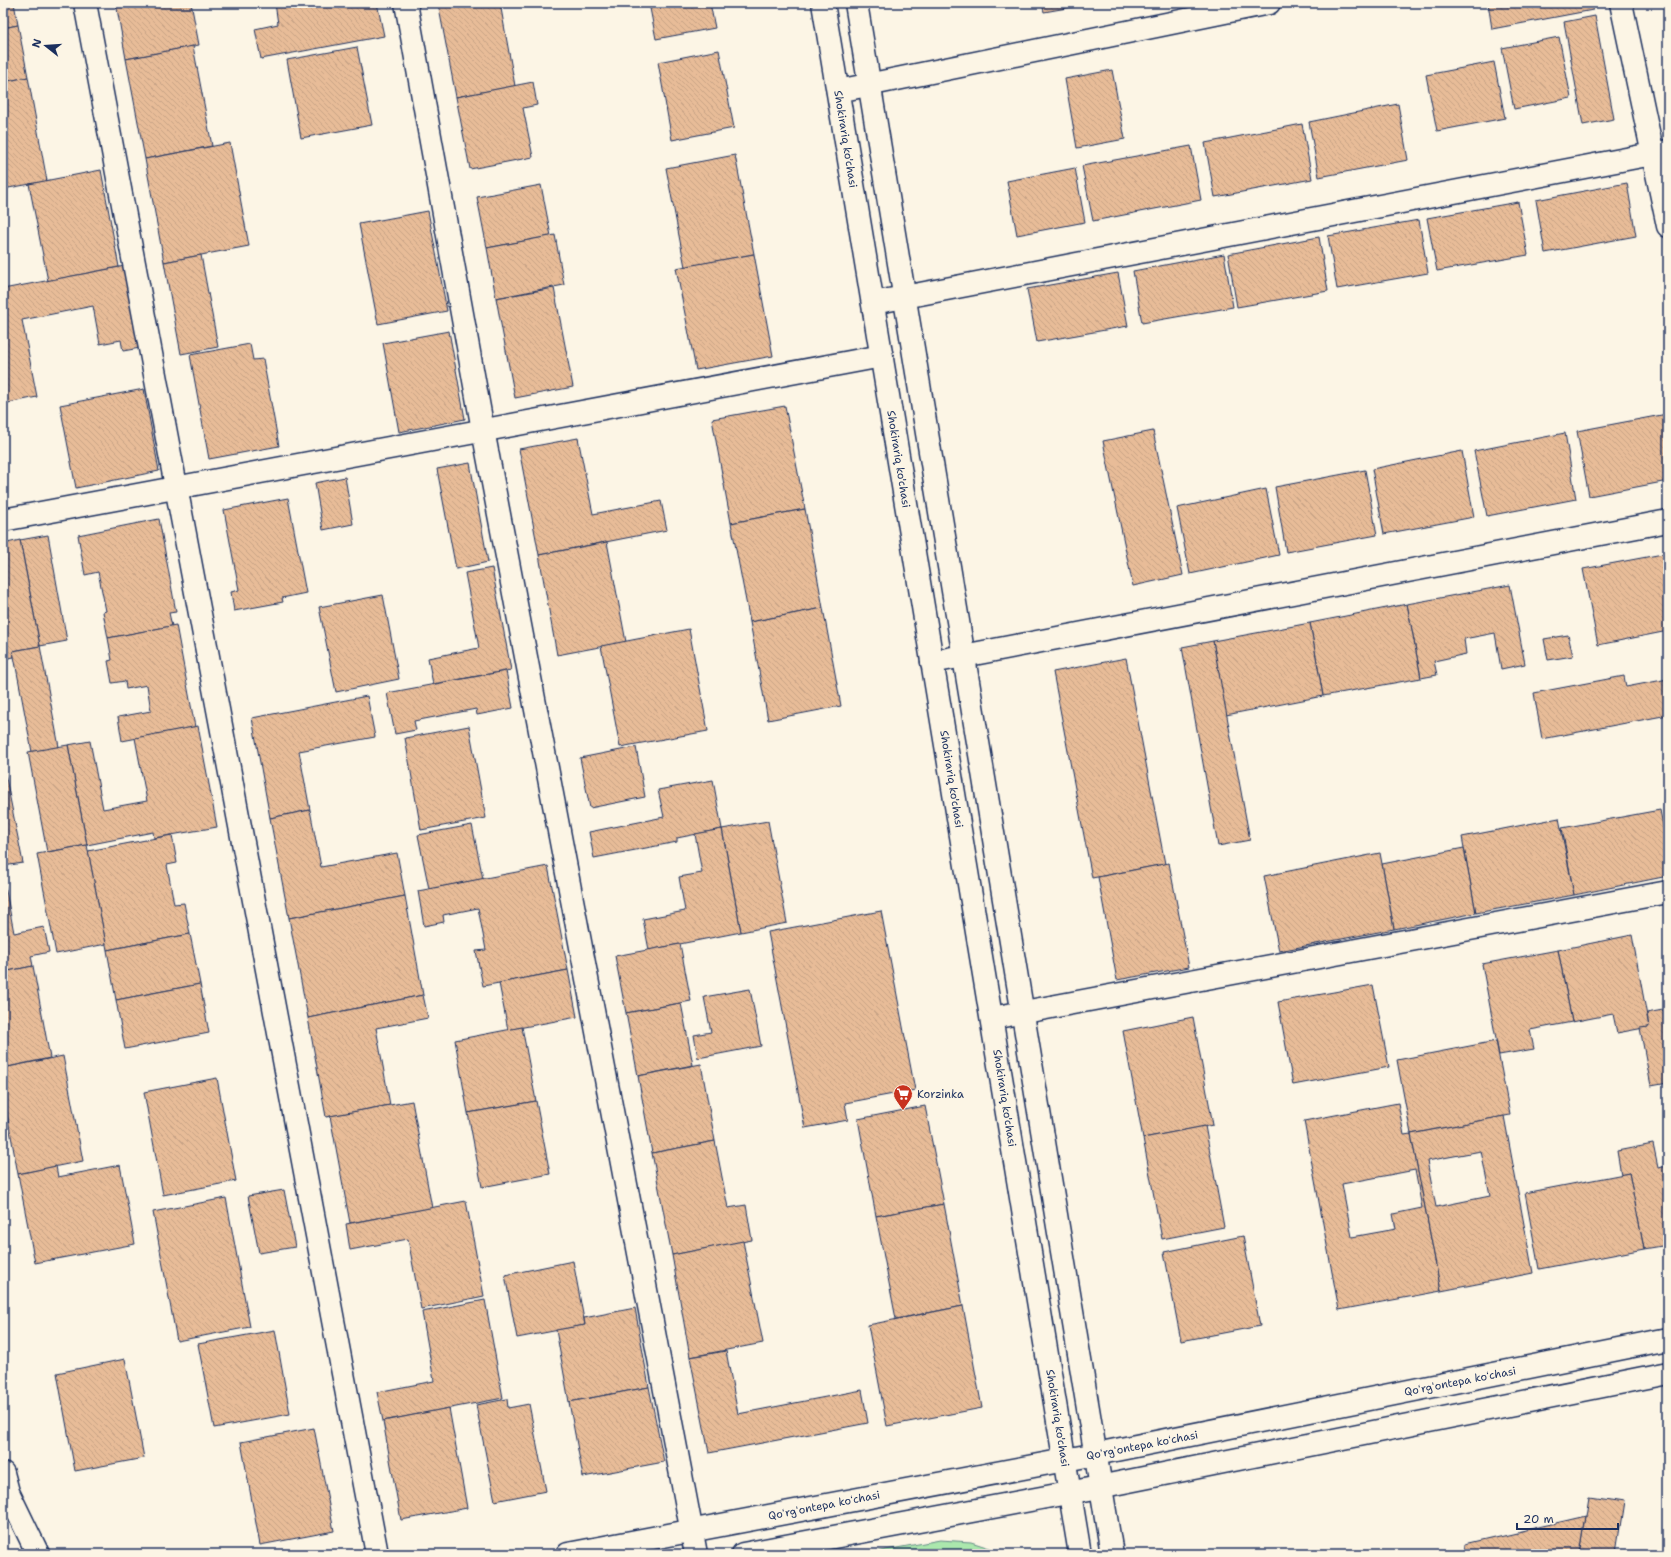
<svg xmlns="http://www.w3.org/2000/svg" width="1671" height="1557" font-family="'Shantell Sans',sans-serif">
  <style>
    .green { fill: #abe7ad; stroke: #638b86 }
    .building { fill: url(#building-back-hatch); stroke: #1b2f5e; fill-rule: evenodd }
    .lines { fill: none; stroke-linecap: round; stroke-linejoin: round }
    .street-casing { stroke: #1b2f5e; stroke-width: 25 }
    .secondary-casing { stroke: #1b2f5e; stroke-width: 25 }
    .street { stroke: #fcf5e5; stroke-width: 22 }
    .secondary { stroke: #fcf5e5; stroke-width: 22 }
    .labels { text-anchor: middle; stroke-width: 3; stroke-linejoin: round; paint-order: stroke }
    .street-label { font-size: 11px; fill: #1b2f5e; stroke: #fcf5e5 }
    .poi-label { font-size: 11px; fill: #1b2f5e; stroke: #fcf5e5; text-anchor: start }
  </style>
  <defs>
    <pattern id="building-back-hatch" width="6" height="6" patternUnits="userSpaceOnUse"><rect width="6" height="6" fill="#e8bc98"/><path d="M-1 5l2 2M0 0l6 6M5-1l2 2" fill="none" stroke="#c6a285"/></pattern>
  </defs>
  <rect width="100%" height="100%" fill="#fcf5e5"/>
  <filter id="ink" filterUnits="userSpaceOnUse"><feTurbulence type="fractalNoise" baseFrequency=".025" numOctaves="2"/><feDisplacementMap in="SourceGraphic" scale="8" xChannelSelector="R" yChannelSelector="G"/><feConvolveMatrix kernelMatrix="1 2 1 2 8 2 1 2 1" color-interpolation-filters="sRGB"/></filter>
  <g filter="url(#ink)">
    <!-- green -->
    <polygon class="green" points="940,1540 971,1542 1008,1554 864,1554"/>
    <!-- building -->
    <g class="building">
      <polygon points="3,3 14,3 18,25 3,28"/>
      <polygon points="116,3 191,3 199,45 126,59"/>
      <polygon points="275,3 377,3 384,36 261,59 255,29 278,24"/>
      <polygon points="438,3 500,3 515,86 456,97"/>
      <polygon points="649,3 710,3 715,28 656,39"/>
      <polygon points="1042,3 1095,3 1044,12"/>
      <polygon points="1488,3 1592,3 1593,10 1492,29"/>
      <polygon points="1595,16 1614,119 1583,125 1564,22"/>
      <polygon points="18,25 28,77 3,82 3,28"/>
      <polygon points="1559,37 1571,98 1514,109 1502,48"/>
      <polygon points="193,46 212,146 145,159 126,59"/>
      <polygon points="357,47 372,125 301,138 287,60"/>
      <polygon points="719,50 734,128 672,140 658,62"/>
      <polygon points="1494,62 1505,118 1437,131 1426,75"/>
      <polygon points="1112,70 1125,139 1077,148 1065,79"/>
      <polygon points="28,77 47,181 3,189 3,82"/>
      <polygon points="533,82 537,105 523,108 533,157 470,169 456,97"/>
      <polygon points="1398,104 1408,160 1319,177 1309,122"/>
      <polygon points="1302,124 1312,179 1215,197 1205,143"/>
      <polygon points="230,143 249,246 164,262 145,159"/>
      <polygon points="1191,146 1201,200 1093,221 1082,166"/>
      <polygon points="735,155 754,254 685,267 666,168"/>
      <polygon points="1075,168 1085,222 1017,235 1007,181"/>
      <polygon points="101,170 119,267 48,281 29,184"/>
      <polygon points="1627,183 1636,236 1545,253 1536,200"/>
      <polygon points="541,185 551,236 487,248 477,197"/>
      <polygon points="1518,202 1528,255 1437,271 1427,218"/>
      <polygon points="428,211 447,311 378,324 359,224"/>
      <polygon points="1419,220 1428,273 1337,289 1328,236"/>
      <polygon points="555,235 564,285 496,298 487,248"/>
      <polygon points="1319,237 1328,291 1237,307 1228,254"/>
      <polygon points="754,254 773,356 696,370 676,268"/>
      <polygon points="1224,254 1233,307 1142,323 1133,271"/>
      <polygon points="201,255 218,347 181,354 164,262"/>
      <polygon points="125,266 140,348 123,351 121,340 100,344 93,306 22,320 37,397 3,404 3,289"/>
      <polygon points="1118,273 1128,326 1037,342 1027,289"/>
      <polygon points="554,288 573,387 515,398 496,298"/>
      <polygon points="449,331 465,419 399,432 383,343"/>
      <polygon points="250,344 253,360 263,359 279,446 209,459 190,355"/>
      <polygon points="144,389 159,471 76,488 60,405"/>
      <polygon points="785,406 805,509 731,523 712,419"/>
      <polygon points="1667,414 1668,421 1668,481 1589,496 1577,431"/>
      <polygon points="1153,431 1183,575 1133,586 1103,441"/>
      <polygon points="1565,433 1576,499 1487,516 1474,451"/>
      <polygon points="578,438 593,514 661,501 667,530 539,555 519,449"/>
      <polygon points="1462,451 1474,517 1384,534 1372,469"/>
      <polygon points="470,463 488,562 456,569 437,469"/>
      <polygon points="1365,470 1377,535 1286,552 1275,487"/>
      <polygon points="345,477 353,524 323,530 315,483"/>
      <polygon points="1266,489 1279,555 1190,574 1177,508"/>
      <polygon points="288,498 306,593 282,598 283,602 234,611 231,592 239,590 224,510"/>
      <polygon points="805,509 823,608 750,622 731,523"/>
      <polygon points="159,519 176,612 169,613 172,626 108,638 103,612 106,611 98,572 85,575 78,535"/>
      <polygon points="48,535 67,641 40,646 20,540"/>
      <polygon points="20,540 40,646 13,651 14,657 3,659 3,623 5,623 3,610 3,544"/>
      <polygon points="607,542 626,642 557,655 539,555"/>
      <polygon points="1668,553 1668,631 1598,645 1583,569"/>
      <polygon points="492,568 511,670 433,684 428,658 479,648 465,573"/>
      <polygon points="1510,585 1525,664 1501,669 1495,633 1464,639 1466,654 1434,661 1437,675 1421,678 1407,604"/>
      <polygon points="383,595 399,679 336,692 319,607"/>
      <polygon points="1407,604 1421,678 1323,696 1310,623"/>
      <polygon points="823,608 841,706 768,720 750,622"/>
      <polygon points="1310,623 1323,696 1226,715 1213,641"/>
      <polygon points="176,625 195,727 122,741 118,717 151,711 147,685 126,689 125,681 112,683 108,661 112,660 108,638"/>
      <polygon points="689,629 708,731 620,747 601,646"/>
      <polygon points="1568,635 1573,656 1548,660 1544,639"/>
      <polygon points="1213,641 1250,840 1218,846 1182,647"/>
      <polygon points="40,646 59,747 32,752 13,651"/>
      <polygon points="1126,658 1165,864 1092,878 1053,672"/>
      <polygon points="506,671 513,708 477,715 476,709 414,721 416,730 395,734 387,693"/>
      <polygon points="1624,676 1626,687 1668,679 1668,715 1542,739 1534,693"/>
      <polygon points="367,696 375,737 299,751 310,810 270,818 252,718"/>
      <polygon points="198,726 217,827 154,838 153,832 87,845 68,745 90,741 103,809 147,801 135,738"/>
      <polygon points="469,726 486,818 421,830 405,738"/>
      <polygon points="68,745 87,845 47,852 28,752"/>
      <polygon points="636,747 645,797 590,808 580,758"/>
      <polygon points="3,763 23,863 3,866"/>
      <polygon points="713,780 722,829 677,838 677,842 594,858 589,832 664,817 658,790"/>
      <polygon points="310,810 321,867 397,853 405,896 289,918 270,818"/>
      <polygon points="1660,810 1668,852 1668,876 1574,895 1562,828"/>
      <polygon points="1559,818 1574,895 1476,913 1462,837"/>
      <polygon points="768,821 787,923 741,932 722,829"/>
      <polygon points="472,825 483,879 429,889 418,835"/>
      <polygon points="722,829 741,932 649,950 643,919 685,911 679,877 702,873 695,834"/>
      <polygon points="172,835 177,863 167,865 174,904 184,903 190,934 107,950 88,851"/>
      <polygon points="87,845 106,944 56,954 37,854"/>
      <polygon points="1464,848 1476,913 1394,929 1382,864"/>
      <polygon points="1380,853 1394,929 1279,951 1264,876"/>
      <polygon points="1169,863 1189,967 1117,980 1098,877"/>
      <polygon points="548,866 568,970 483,986 476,951 486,950 478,908 443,915 444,922 424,926 418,891"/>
      <polygon points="3,875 14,933 44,927 49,952 31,956 33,966 3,972"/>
      <polygon points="405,896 423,995 308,1018 289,918"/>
      <polygon points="881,911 915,1090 845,1103 848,1120 805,1128 768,932"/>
      <polygon points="190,934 200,984 116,1000 107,950"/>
      <polygon points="1632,935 1649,1027 1617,1033 1613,1014 1572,1022 1558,950"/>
      <polygon points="680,944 691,1001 626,1013 615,956"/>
      <polygon points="1558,950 1572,1022 1530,1030 1534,1049 1499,1055 1482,964"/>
      <polygon points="33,966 50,1058 3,1068 3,972"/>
      <polygon points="568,970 577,1017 508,1030 499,983"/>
      <polygon points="200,984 209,1033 125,1049 116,1000"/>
      <polygon points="1373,985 1389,1067 1293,1085 1278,1002"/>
      <polygon points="750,989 761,1046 698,1058 694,1035 711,1032 704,997"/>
      <polygon points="423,995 428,1018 376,1028 390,1105 326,1117 308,1018"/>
      <polygon points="681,1003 693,1065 638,1076 626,1013"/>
      <polygon points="1668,1009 1668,1083 1651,1086 1640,1028 1649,1027 1647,1013"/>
      <polygon points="1193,1017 1213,1125 1143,1138 1123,1031"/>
      <polygon points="522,1027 536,1101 468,1113 455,1040"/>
      <polygon points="1496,1041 1510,1115 1411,1134 1397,1060"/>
      <polygon points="63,1056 83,1161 18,1174 3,1092 3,1068"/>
      <polygon points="701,1064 715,1141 652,1153 638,1076"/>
      <polygon points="217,1078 236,1181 163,1195 144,1092"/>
      <polygon points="412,1101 432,1208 350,1223 330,1116"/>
      <polygon points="536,1101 550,1174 482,1187 468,1113"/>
      <path d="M 1398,1103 L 1404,1135 L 1411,1134 L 1441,1291 L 1339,1310 L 1304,1121 ZM 1415,1170 L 1422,1208 L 1393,1214 L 1396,1229 L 1352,1237 L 1342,1184 Z"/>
      <polygon points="925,1106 944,1204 876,1216 858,1119"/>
      <path d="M 1504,1116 L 1533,1273 L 1441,1291 L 1411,1134 ZM 1481,1151 L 1490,1196 L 1436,1207 L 1427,1161 Z"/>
      <polygon points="1205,1126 1224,1227 1162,1239 1143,1138"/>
      <polygon points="715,1141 728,1208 746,1205 752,1240 672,1255 652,1153"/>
      <polygon points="1653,1144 1658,1168 1668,1166 1668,1245 1644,1249 1629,1173 1621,1175 1617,1151"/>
      <polygon points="120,1165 135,1244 35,1263 18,1174 56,1166 58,1177"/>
      <polygon points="1629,1173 1644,1249 1539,1269 1525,1193"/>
      <polygon points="284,1190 295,1247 259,1253 248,1196"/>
      <polygon points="226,1198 250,1327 177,1341 153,1212"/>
      <polygon points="466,1201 484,1296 421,1309 408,1239 350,1250 346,1224"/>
      <polygon points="944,1204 963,1306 896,1319 876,1216"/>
      <polygon points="1243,1236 1260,1326 1181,1341 1164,1252"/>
      <polygon points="743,1241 763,1343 690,1357 672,1255"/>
      <polygon points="573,1261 585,1325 517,1338 505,1275"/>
      <polygon points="485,1300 503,1398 383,1421 377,1392 434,1381 422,1312"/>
      <polygon points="963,1306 982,1408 887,1426 868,1325"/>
      <polygon points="635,1308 649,1387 569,1402 556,1330 585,1325 584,1318"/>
      <polygon points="275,1330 290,1414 214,1428 198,1344"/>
      <polygon points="726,1351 738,1414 862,1390 868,1423 709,1453 690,1357"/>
      <polygon points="125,1359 144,1458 75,1471 57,1373"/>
      <polygon points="649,1387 664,1462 583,1477 569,1402"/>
      <polygon points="507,1399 508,1408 529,1404 546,1491 495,1501 476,1405"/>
      <polygon points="449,1408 467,1508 401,1520 383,1421"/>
      <polygon points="314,1428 334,1531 260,1545 241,1442"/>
      <polygon points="1589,1497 1623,1502 1615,1554 1580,1554"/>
      <polygon points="1586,1516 1580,1554 1464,1554 1465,1544"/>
    </g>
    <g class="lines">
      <!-- street casing -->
      <g class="street-casing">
        <g id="street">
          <polyline points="85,3 377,1554"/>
          <polyline points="406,3 483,430 696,1554"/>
          <polyline points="1621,3 1668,226"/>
          <polyline points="838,91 1269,3"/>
          <polyline points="873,303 1668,151"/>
          <polyline points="3,520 882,356"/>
          <polyline points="932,662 1668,521"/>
          <polyline points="992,1018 1668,892"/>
          <polyline points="3,1473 8,1492 38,1554"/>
        </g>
      </g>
      <!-- secondary casing -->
      <g class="secondary-casing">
        <g id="secondary">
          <polyline points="823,3 1080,1554"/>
          <polyline points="856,3 1112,1554"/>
          <polyline points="568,1554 1086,1456 1668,1339"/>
          <polyline points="743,1554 1089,1489 1668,1373"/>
        </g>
      </g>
      <!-- street -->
      <use href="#street" class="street"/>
      <!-- secondary -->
      <use href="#secondary" class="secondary"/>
    </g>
  </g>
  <!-- icons -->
  <defs>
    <g id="supermarket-pin" transform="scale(1)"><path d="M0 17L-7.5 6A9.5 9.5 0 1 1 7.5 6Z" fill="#c8321e" stroke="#fcf5e5"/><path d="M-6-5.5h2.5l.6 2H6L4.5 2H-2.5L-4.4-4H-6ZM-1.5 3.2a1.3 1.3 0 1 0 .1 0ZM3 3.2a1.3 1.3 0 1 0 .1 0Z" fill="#fff"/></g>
  </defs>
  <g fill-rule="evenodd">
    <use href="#supermarket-pin" x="903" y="1094"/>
  </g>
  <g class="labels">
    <!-- street labels -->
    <g class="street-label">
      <text transform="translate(846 139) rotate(81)" y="4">Shokirariq ko'chasi</text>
      <text transform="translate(899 459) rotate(81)" y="4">Shokirariq ko'chasi</text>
      <text transform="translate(952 779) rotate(81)" y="4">Shokirariq ko'chasi</text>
      <text transform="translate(1005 1098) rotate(81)" y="4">Shokirariq ko'chasi</text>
      <text transform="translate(1460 1381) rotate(-11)" y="4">Qoʻrgʻontepa koʻchasi</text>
      <text transform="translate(1058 1418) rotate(81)" y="4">Shokirariq ko'chasi</text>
      <text transform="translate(1142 1445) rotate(-11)" y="4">Qoʻrgʻontepa koʻchasi</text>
      <text transform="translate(824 1505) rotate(-11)" y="4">Qoʻrgʻontepa koʻchasi</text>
    </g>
    <!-- poi labels -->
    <g class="poi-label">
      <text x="917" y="1098">Korzinka</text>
    </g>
  </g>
  <!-- margin -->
  <rect width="1671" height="1557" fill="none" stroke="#fcf5e5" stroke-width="16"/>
  <rect x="8" y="8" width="1655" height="1541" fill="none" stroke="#1b2f5e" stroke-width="1.5" filter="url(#ink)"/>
  <!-- north arrow -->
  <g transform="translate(46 46) rotate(287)" stroke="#fcf5e5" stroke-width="3" paint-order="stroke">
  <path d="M0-3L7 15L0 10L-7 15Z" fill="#1b2f5e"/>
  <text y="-6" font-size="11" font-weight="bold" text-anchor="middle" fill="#1b2f5e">N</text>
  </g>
  <!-- scale -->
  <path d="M1517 1523v6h101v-6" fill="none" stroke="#1b2f5e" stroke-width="2"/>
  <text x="1523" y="1523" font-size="12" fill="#1b2f5e" stroke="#fcf5e5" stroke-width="3" paint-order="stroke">20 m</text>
</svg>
